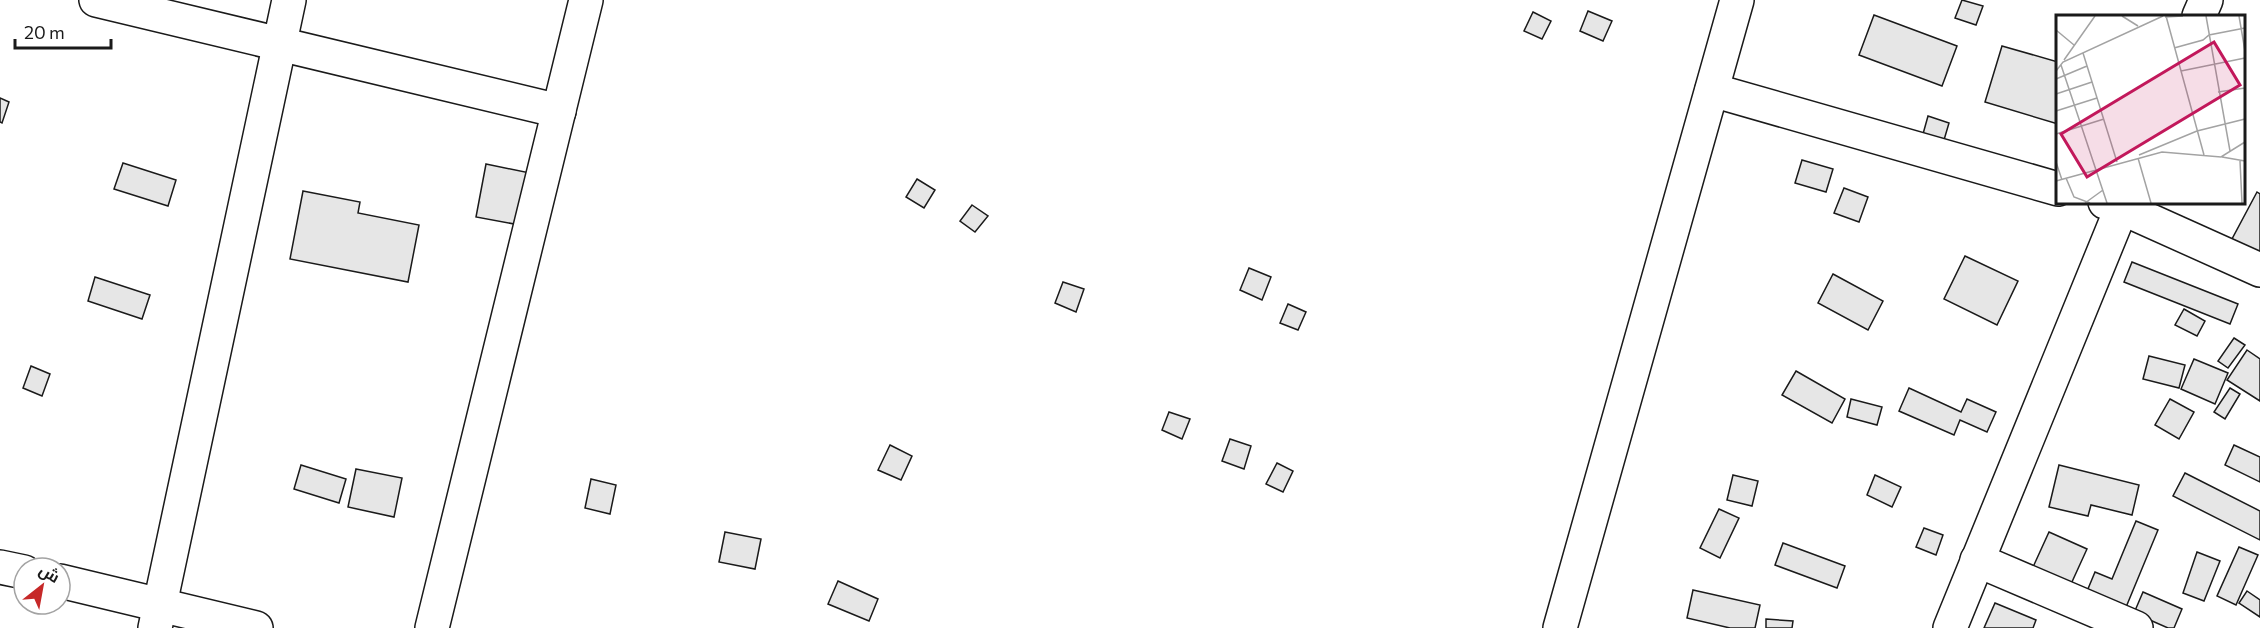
<svg xmlns="http://www.w3.org/2000/svg" width="2260" height="628" font-family="Commissioner,Cairo,sans-serif">
  <style>
    .building { fill: #e6e6e6; stroke: #1a1a1a; stroke-width: 1.5 }
    .lines { fill: none; stroke-linecap: round; stroke-linejoin: round }
    .minor-casing { stroke: #1a1a1a; stroke-width: 36 }
    .highway-casing { stroke: #1a1a1a; stroke-width: 36 }
    .minor { stroke: #fff; stroke-width: 33 }
    .highway { stroke: #fff; stroke-width: 33 }
    .inset-road { fill: none; stroke: #a3a3a3; stroke-width: 1.5 }
    .view { fill: #c2185b; fill-opacity: 0.15; stroke: #c2185b; stroke-width: 3 }
    .inset-edge { fill: none; stroke: #1a1a1a; stroke-width: 3 }
  </style>
  <rect width="100%" height="100%" fill="#fff"/>
  <!-- building -->
  <g class="building">
    <polygon points="1962,0 1983,6 1976,25 1955,18"/>
    <polygon points="1588,11 1612,21 1603,41 1580,31"/>
    <polygon points="1533,12 1551,21 1542,39 1524,31"/>
    <polygon points="1874,15 1957,46 1942,86 1859,55"/>
    <polygon points="2002,46 2058,62 2058,124 1985,102"/>
    <polygon points="0,98 9,102 2,123 0,122"/>
    <polygon points="1928,116 1949,123 1944,140 1923,134"/>
    <polygon points="1802,160 1833,169 1826,192 1795,183"/>
    <polygon points="123,163 176,180 168,206 114,189"/>
    <polygon points="486,164 535,174 525,226 476,217"/>
    <polygon points="917,179 935,190 924,208 906,197"/>
    <polygon points="1844,188 1868,197 1859,222 1834,213"/>
    <polygon points="303,191 360,202 358,213 419,225 408,282 290,259"/>
    <polygon points="2257,192 2260,194 2260,253 2232,239"/>
    <polygon points="972,205 988,216 975,232 960,221"/>
    <polygon points="1965,256 2018,281 1997,325 1944,299"/>
    <polygon points="2132,262 2238,304 2230,324 2124,282"/>
    <polygon points="1249,268 1271,277 1262,300 1240,290"/>
    <polygon points="1833,274 1883,301 1868,330 1818,303"/>
    <polygon points="95,277 150,295 142,319 88,301"/>
    <polygon points="1063,282 1084,289 1076,312 1055,303"/>
    <polygon points="1288,304 1306,312 1298,330 1280,323"/>
    <polygon points="2184,309 2205,321 2197,336 2175,325"/>
    <polygon points="2234,338 2245,345 2228,368 2218,361"/>
    <polygon points="2247,350 2260,359 2260,401 2227,380"/>
    <polygon points="2149,356 2185,365 2179,388 2143,379"/>
    <polygon points="2194,359 2228,373 2215,404 2181,389"/>
    <polygon points="31,366 50,374 42,396 23,388"/>
    <polygon points="1796,371 1845,399 1832,423 1782,395"/>
    <polygon points="1909,388 1961,412 1967,399 1996,412 1987,432 1960,420 1954,435 1899,411"/>
    <polygon points="2230,388 2240,394 2225,419 2214,412"/>
    <polygon points="1851,399 1882,407 1877,425 1847,417"/>
    <polygon points="2170,399 2194,412 2179,439 2155,425"/>
    <polygon points="1169,412 1190,419 1182,439 1162,430"/>
    <polygon points="1230,439 1251,446 1244,469 1222,461"/>
    <polygon points="890,445 912,456 901,480 878,470"/>
    <polygon points="2234,445 2260,457 2260,482 2225,465"/>
    <polygon points="1277,463 1293,471 1283,492 1266,484"/>
    <polygon points="301,465 346,479 339,503 294,489"/>
    <polygon points="2059,465 2139,485 2132,515 2091,505 2088,516 2049,507"/>
    <polygon points="356,469 402,478 394,517 348,507"/>
    <polygon points="2185,473 2260,511 2260,540 2173,496"/>
    <polygon points="1733,475 1758,481 1752,506 1727,500"/>
    <polygon points="1875,475 1901,487 1892,507 1867,495"/>
    <polygon points="591,479 616,485 610,514 585,508"/>
    <polygon points="1719,509 1739,518 1720,558 1700,548"/>
    <polygon points="2136,521 2158,530 2124,612 2085,596 2095,572 2112,579"/>
    <polygon points="1924,528 1943,535 1936,555 1916,547"/>
    <polygon points="725,532 761,539 755,569 719,562"/>
    <polygon points="2049,532 2087,549 2071,584 2033,567"/>
    <polygon points="1783,543 1845,566 1837,588 1775,565"/>
    <polygon points="2239,547 2258,555 2236,605 2217,596"/>
    <polygon points="2197,552 2220,561 2204,601 2183,593"/>
    <polygon points="838,581 878,599 869,621 828,604"/>
    <polygon points="1693,590 1760,605 1755,628 1730,628 1687,618"/>
    <polygon points="2247,591 2260,600 2260,617 2239,603"/>
    <polygon points="2143,592 2182,609 2174,628 2168,628 2134,613"/>
    <polygon points="1995,603 2036,620 2033,628 1984,628"/>
    <polygon points="1766,619 1793,621 1792,628 1766,628"/>
  </g>
  <g class="lines">
    <!-- minor casing -->
    <g class="minor-casing">
      <g id="minor">
        <polyline points="96,0 559,111"/>
        <polyline points="2199,16 2206,0"/>
        <polyline points="1712,90 2058,189"/>
        <polyline points="2105,202 2122,208 2260,270"/>
        <polyline points="1977,560 2136,628"/>
        <polyline points="155,628 289,0"/>
        <polyline points="432,628 586,0"/>
        <polyline points="1560,628 1737,0"/>
        <polyline points="1950,628 2124,202"/>
      </g>
    </g>
    <!-- highway casing -->
    <g class="highway-casing">
      <g id="highway">
        <polyline points="0,567 24,572"/>
        <polyline points="60,581 256,628"/>
      </g>
    </g>
    <!-- minor -->
    <use href="#minor" class="minor"/>
    <!-- highway -->
    <use href="#highway" class="highway"/>
  </g>
  <!-- overview -->
  <g transform="translate(2056 15)">
    <rect width="189" height="189" fill="#fff"/>
    <path class="inset-road" d="M 66,1 L 82,11M 110,1 L 148,140M 150,1 L 174,136M 183,1 L 189,36M 109,2 L 127,1M 0,15 L 18,30M 118,33 L 147,25 L 153,20 L 189,13M 27,38 L 61,147M 8,45 L 39,1M 5,50 L 51,188M 0,56 L 7,47 L 107,1M 125,56 L 189,43M 0,64 L 31,51M 162,77 L 189,73M 0,79 L 36,67M 0,96 L 41,83M 0,119 L 48,104M 83,140 L 141,116 L 189,104M 166,142 L 189,146M 82,143 L 95,188M 184,146 L 186,188M 0,147 L 6,165M 10,163 L 18,182 L 34,188M 0,166 L 106,137 L 165,142 L 189,127M 29,188 L 47,175"/>
    <path class="view" d="M 158,27 L 184,70 L 31,162 L 5,119 Z"/>
    <rect width="189" height="189" class="inset-edge"/>
  </g>
  <!-- north arrow -->
  <g transform="translate(42 586) rotate(31)"><circle r="28" fill="#ffffff" stroke="#a3a3a3" stroke-width="1.5"/>
  <path d="M0-4.5L10 22L0 15L-10 22Z" fill="#c62828"/>
  <text y="-9" font-size="16" font-weight="bold" text-anchor="middle" fill="#1a1a1a">ش</text>
  </g>
  <!-- scale -->
  <path d="M15 39v9h96v-9" fill="none" stroke="#1a1a1a" stroke-width="3"/>
  <text x="24" y="39" font-size="18" fill="#1a1a1a" stroke="#ffffff" stroke-width="4.5" paint-order="stroke">20 m</text>
</svg>
